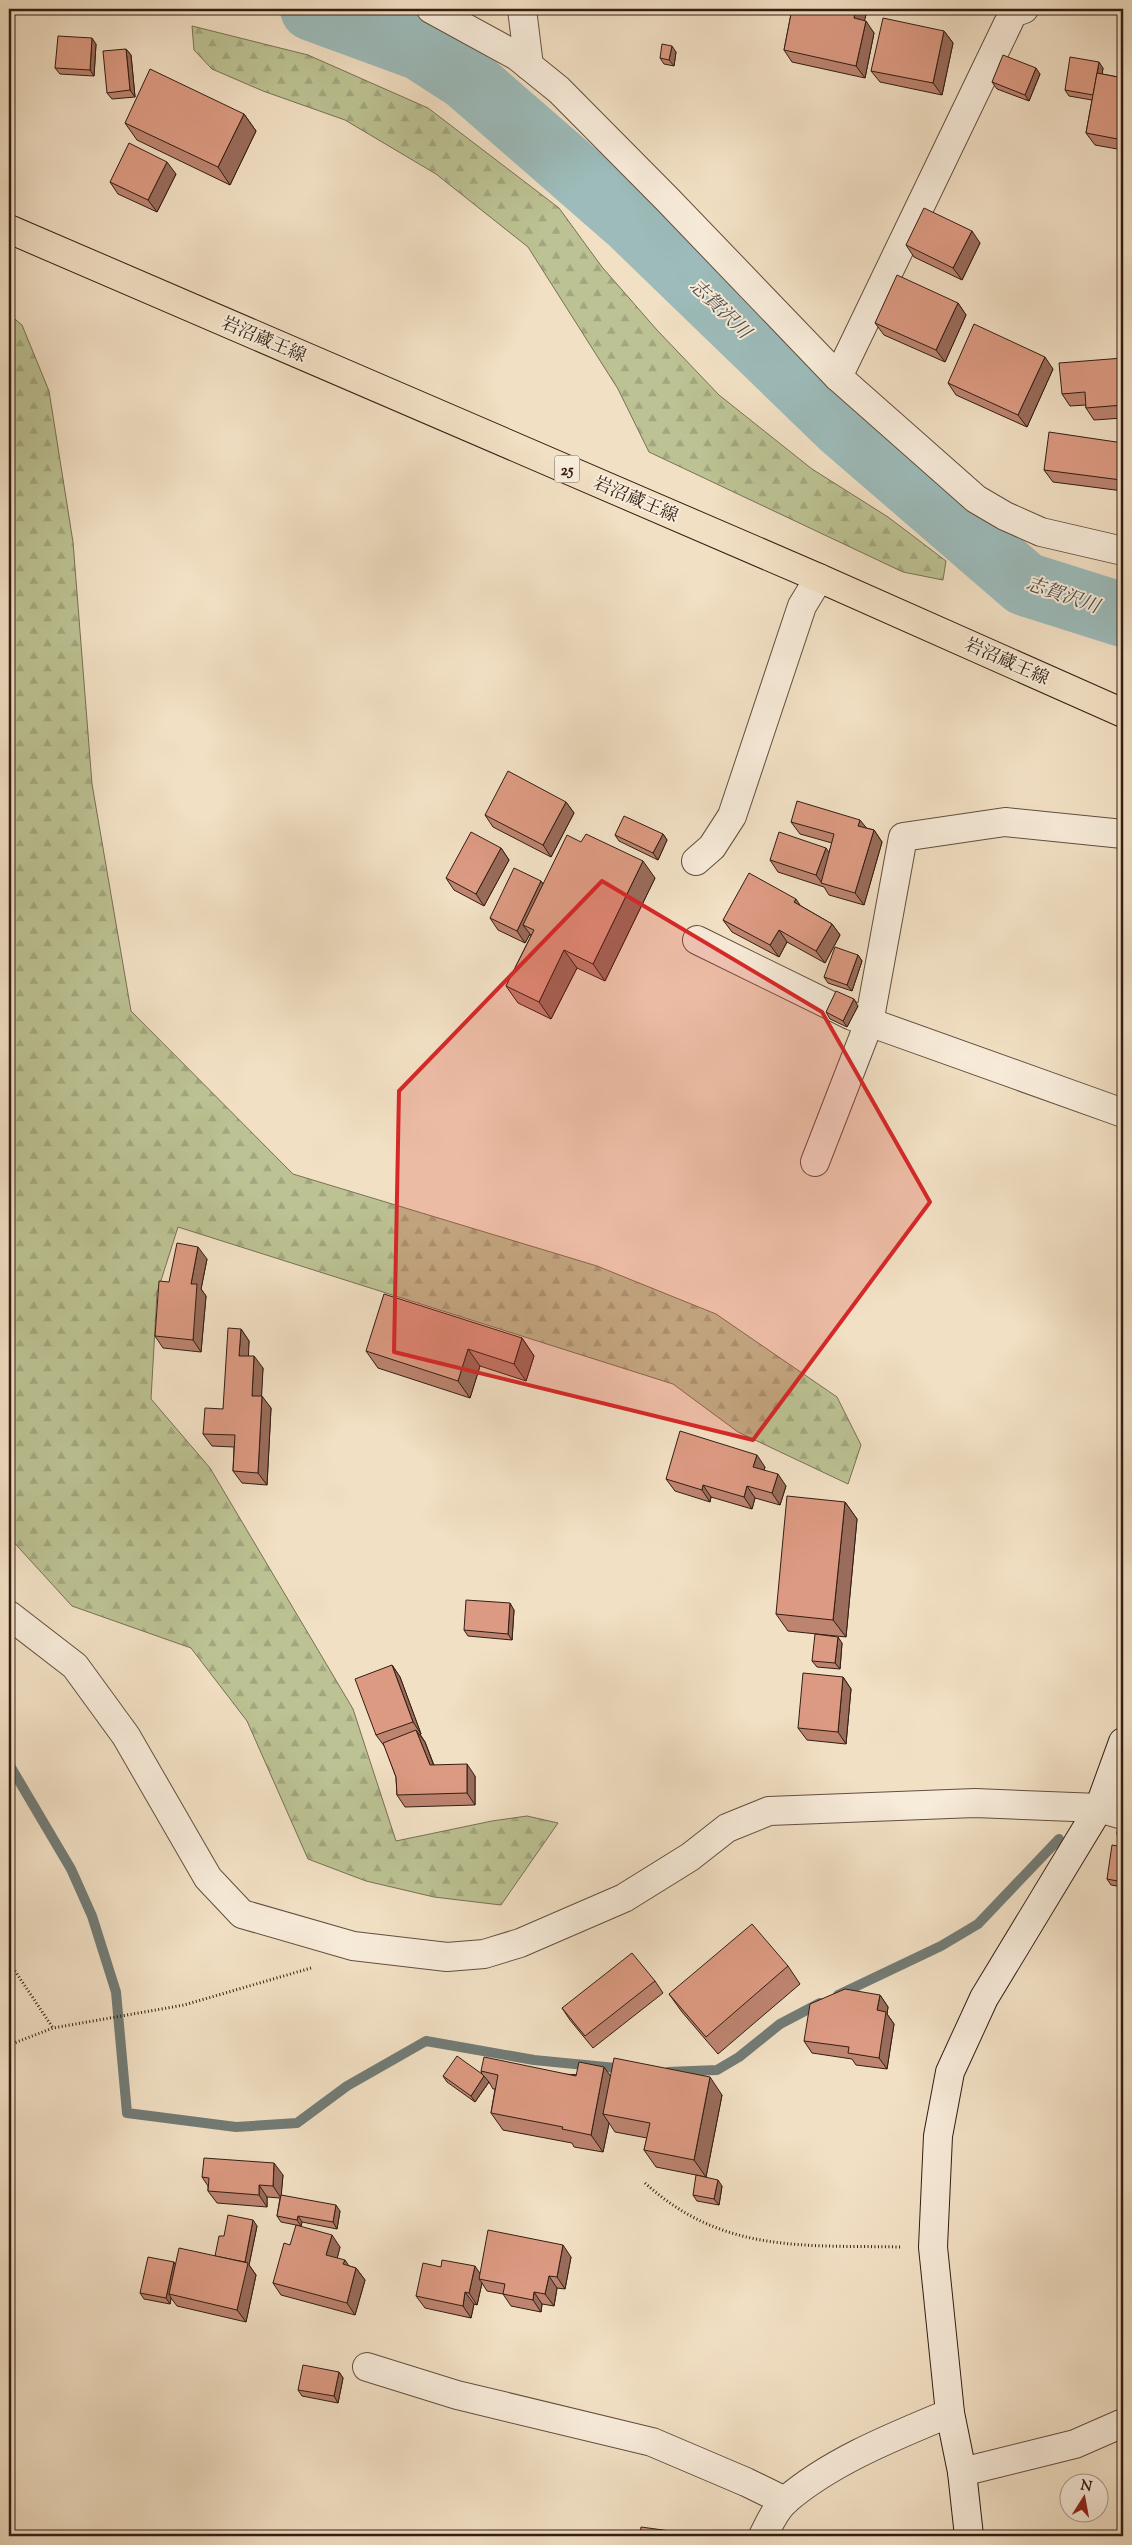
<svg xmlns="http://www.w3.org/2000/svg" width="1132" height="2545" font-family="'Sorts Mill Goudy','Noto Serif JP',serif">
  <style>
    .forest { fill: url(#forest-firs); stroke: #787053 }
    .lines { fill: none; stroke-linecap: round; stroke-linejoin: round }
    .stream { stroke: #727c77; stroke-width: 10 }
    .river { stroke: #9cbbba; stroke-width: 64 }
    .street-casing { stroke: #634e3f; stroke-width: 30 }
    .secondary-casing { stroke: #331d13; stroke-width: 30 }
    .primary-casing { stroke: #331d13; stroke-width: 30 }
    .path { stroke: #331d13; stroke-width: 3; stroke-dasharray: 1 2.5; stroke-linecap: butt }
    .street { stroke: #f7ebd9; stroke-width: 28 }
    .secondary { stroke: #f7ebd9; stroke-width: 28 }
    .primary { stroke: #f2e0c4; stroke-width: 28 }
    .wall { fill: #bd8470; stroke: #331d13 }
    .shaded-wall { fill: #9a6c5b; stroke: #331d13 }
    .building { fill: #dc9a82; stroke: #331d13 }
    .marked { fill: #d62828; fill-opacity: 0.2; stroke: #d62828; stroke-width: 4; stroke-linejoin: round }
    .labels { text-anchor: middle; stroke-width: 4; stroke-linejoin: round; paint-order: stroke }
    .shield { fill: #f7ebd9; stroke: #6e5b4e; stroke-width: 1 }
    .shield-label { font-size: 16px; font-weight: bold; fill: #331d13 }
    .street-label { font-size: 18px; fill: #331d13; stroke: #f7ebd9 }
    .water-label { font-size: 19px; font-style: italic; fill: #524c45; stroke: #f7ebd9 }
  </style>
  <defs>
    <pattern id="forest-firs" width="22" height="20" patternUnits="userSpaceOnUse" patternTransform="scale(1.25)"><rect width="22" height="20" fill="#bcc293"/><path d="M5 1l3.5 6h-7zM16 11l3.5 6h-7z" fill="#a2a67e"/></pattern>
  </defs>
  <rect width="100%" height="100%" fill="#f2e0c4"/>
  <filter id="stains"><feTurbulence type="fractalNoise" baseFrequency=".004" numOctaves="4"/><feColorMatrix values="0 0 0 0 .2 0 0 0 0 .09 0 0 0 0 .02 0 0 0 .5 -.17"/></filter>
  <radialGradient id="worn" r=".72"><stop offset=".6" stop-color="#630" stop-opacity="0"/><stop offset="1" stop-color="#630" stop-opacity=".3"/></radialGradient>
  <!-- forest -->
  <g class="forest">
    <polygon points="192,26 308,55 428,108 559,208 602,267 657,330 719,395 812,469 888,517 946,561 943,580 903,572 649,452 618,389 528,247 436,174 345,120 263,91 212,69 194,50"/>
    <polygon points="9,314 22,325 49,391 73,542 92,784 131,1011 293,1174 597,1266 716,1314 837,1397 861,1445 848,1484 738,1432 673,1384 178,1227 157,1293 151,1399 210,1468 353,1709 396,1841 492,1821 527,1816 558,1823 501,1905 434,1897 366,1881 308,1859 247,1721 191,1648 72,1606 9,1537"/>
  </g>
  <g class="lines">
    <!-- stream -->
    <g class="stream">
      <polyline points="9,1764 71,1869 92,1916 116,1992 127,2113 236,2127 297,2123 347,2086 426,2041 534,2060 626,2069"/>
      <polyline points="1121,1833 1123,1834"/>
      <polyline points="838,1995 941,1946 978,1924 1059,1839"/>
      <polyline points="668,2072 717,2070 739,2057 780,2024 820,2003"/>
    </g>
    <!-- river -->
    <polyline class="river" points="312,9 421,49 466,78 629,220 842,426 1025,584 1123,615"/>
    <!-- street casing -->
    <g class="street-casing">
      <g id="street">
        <polyline points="431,9 517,56 559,90 668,200 838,377 976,499 1005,516 1041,532 1123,551"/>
        <polyline points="522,9 529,66"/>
        <polyline points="838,377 1013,13 1024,9"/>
        <polyline points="696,861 712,847 732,816 802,606 819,578"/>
        <polyline points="697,940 852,1016 1123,1113"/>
        <polyline points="815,1162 869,1023 903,837 1005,822 1123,834"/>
        <polyline points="9,1615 75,1666 126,1736 208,1878 242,1914 353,1946 447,1957 484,1954 520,1943 624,1898 690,1857 727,1828 769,1811 975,1803 1099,1808 1123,1815"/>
        <polyline points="367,2367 457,2395 652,2442 746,2482 785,2501"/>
        <polyline points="962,2472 1075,2444 1123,2423"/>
        <path d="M 763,2536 C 769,2524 775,2510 785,2501 C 831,2461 895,2436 950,2413"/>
      </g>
    </g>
    <!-- secondary casing -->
    <g class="secondary-casing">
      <polyline id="secondary" points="969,2536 962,2472 950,2413 933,2247 938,2136 950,2072 984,1998 1099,1808 1123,1742"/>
    </g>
    <!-- primary casing -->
    <g class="primary-casing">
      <polyline id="primary" points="9,229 819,578 1123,713"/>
    </g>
    <!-- path -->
    <g class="path">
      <polyline points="9,1962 53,2028"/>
      <polyline points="9,2045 53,2028 184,2005 311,1968"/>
      <path d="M 645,2183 C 723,2254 804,2245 902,2247"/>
    </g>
    <!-- street -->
    <use href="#street" class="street"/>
    <!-- secondary -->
    <use href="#secondary" class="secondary"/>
    <!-- primary -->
    <use href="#primary" class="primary"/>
  </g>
  <!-- wall -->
  <g class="wall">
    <polygon points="792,9 861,9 866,15 864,20 874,33 865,78 792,62 784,50"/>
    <polygon points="944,31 953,43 942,95 880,82 871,71"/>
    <polygon points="96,44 94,76 60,74 55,68"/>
    <polygon points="126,49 131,55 135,97 112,99 107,93"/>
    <polygon points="676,52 674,66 664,64 660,58"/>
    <polygon points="1103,68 1102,74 1123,78 1123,150 1095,145 1086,133 1092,100 1069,96 1065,90"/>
    <polygon points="1040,74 1029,101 997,89 992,82"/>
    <polygon points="244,114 256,131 230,185 137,140 125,123"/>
    <polygon points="176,174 157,212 118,194 110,182"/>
    <polygon points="980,243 962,280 914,257 906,245"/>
    <polygon points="958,303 966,315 945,362 884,335 875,323"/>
    <polygon points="1123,358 1123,418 1094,420 1086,408 1086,405 1070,406 1062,394"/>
    <polygon points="1053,369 1027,427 956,395 948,383"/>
    <polygon points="1123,443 1123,491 1053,482 1044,470"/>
    <polygon points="566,802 574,813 551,857 493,827 485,815"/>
    <polygon points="791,822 866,828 874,830 882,842 864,905 829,895 824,887 778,872 770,860 829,852 832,843 800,834"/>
    <polygon points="663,834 667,840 658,860 619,841 615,835"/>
    <polygon points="501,848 509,860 484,906 454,890 446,878"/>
    <polygon points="655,878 605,981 577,968 551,1019 518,1003 506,986 531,936 530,934 525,943 498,930 490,918 541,881 543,884"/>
    <polygon points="801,906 832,924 840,935 825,963 787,942 779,957 732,932 723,920"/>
    <polygon points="858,955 862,961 852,991 828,983 824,977"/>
    <polygon points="858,1006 847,1027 830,1019 826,1012"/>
    <polygon points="207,1259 201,1289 206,1296 201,1352 163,1348 155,1336 169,1282"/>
    <polygon points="241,1329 249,1341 248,1356 263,1368 261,1396 271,1408 267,1485 242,1483 233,1471 234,1447 212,1446 203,1434 223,1409"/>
    <polygon points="522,1338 534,1356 526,1381 480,1366 470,1398 378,1368 366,1351"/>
    <polygon points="765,1467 764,1470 786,1486 780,1505 755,1498 752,1509 711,1497 710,1502 675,1491 666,1479"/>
    <polygon points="845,1502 857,1519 846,1637 788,1631 776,1614"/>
    <polygon points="514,1610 512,1640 468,1636 464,1630"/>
    <polygon points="842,1643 840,1669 817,1667 812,1661"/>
    <polygon points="392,1665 400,1677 421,1734 420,1734 425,1742 434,1765 475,1776 475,1805 405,1807 397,1795 396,1777 385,1747 376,1735"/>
    <polygon points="843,1677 851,1689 846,1744 807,1740 798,1728"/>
    <polygon points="1123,1847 1123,1887 1111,1885 1107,1879"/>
    <polygon points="788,1966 800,1984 718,2054 682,2012 669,1994"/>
    <polygon points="655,1981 663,1993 593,2048 570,2020 562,2008"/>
    <polygon points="880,1995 888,2007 887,2014 894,2024 887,2069 856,2065 852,2059 812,2053 804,2041"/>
    <polygon points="481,2071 611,2076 722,2095 706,2177 656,2167 644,2150 647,2138 615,2132 609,2123 603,2152 574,2147 572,2143 503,2130 491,2113 495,2089 493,2089 489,2082 475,2102 447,2082 443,2076 482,2074"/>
    <polygon points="283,2175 281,2195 340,2211 337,2229 302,2222 301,2226 281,2222 277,2216 280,2198 267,2197 267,2207 217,2203 208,2191 208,2186 202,2177"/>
    <polygon points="722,2186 719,2205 697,2201 693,2195"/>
    <polygon points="257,2226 249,2265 256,2275 246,2322 177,2306 171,2298 170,2304 144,2299 140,2293 174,2262 175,2265 215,2256 224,2236"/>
    <polygon points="290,2245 340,2247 337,2258 349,2266 356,2268 365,2280 355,2315 281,2295 273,2283"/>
    <polygon points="571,2257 565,2289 557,2288 554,2306 542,2304 541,2312 511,2306 503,2294 487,2291 482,2283 477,2305 474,2304 471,2318 425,2308 416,2296 441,2267 480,2274"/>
    <polygon points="339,2372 343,2378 338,2403 302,2396 298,2390"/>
  </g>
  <!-- shaded-wall -->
  <g class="shaded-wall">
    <polygon points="856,9 861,9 866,15 862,30 854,18"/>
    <polygon points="866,21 874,33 865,78 856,66"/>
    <polygon points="944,31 953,43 942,95 933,83"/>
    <polygon points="92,38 96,44 94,76 90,70"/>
    <polygon points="672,46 676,52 674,66 669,60"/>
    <polygon points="126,49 131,55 135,97 130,90"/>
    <polygon points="1099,62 1103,68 1098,101 1094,95"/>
    <polygon points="1036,68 1040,74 1029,101 1025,95"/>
    <polygon points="244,114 256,131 230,185 218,167"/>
    <polygon points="167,162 176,174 157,212 148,200"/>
    <polygon points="972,231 980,243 962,280 953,268"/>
    <polygon points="958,303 966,315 945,362 936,350"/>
    <polygon points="1045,357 1053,369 1027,427 1018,415"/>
    <polygon points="1123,462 1123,484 1121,480"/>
    <polygon points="566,802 574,813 551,857 543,845"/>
    <polygon points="860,820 869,831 858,826"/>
    <polygon points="874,830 882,842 864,905 855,893"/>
    <polygon points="663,834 667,840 658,860 653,853"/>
    <polygon points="501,848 509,860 484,906 476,894"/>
    <polygon points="826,848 834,860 822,883 816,875"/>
    <polygon points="643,861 655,878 605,981 593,964"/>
    <polygon points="541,881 549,893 523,925 530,934 525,943 517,931"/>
    <polygon points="796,899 804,911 794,902"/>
    <polygon points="832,924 840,935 825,963 816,951"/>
    <polygon points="779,930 787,942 779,957 770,945"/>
    <polygon points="564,950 577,968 551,1019 539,1002"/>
    <polygon points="858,955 862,961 852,991 847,985"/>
    <polygon points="854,999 858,1006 847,1027 843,1021"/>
    <polygon points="198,1247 207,1259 201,1289 206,1296 201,1352 193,1340 191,1284"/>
    <polygon points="241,1329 249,1341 248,1368 239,1356"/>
    <polygon points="522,1338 534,1356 526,1381 514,1364"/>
    <polygon points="468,1349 480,1366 470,1398 458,1381"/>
    <polygon points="254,1356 263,1368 261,1408 252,1396"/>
    <polygon points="262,1396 271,1408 267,1485 258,1473"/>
    <polygon points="757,1455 765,1467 761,1479 753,1467"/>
    <polygon points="778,1474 786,1486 780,1505 772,1493"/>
    <polygon points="703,1485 711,1497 710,1502 702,1490"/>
    <polygon points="747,1486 755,1498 752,1509 744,1497"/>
    <polygon points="845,1502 857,1519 846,1637 833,1620"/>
    <polygon points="510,1603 514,1610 512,1640 508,1634"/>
    <polygon points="838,1637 842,1643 840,1669 835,1663"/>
    <polygon points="392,1665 400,1677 421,1734 413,1722"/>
    <polygon points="843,1677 851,1689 846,1744 838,1732"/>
    <polygon points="416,1730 425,1742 438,1777 430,1765"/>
    <polygon points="467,1764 475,1776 475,1805 467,1793"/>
    <polygon points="880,1995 888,2007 887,2014 894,2024 887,2069 879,2058 877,2010"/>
    <polygon points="604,2067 617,2085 603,2114 609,2123 603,2152 591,2135"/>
    <polygon points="484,2076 489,2082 475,2102 471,2096"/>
    <polygon points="710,2077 722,2095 706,2177 694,2160"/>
    <polygon points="274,2163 283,2175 281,2198 273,2186"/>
    <polygon points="718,2180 722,2186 719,2205 714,2199"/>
    <polygon points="259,2185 267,2197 267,2207 259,2195"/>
    <polygon points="336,2205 340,2211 337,2229 333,2222"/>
    <polygon points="298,2216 302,2222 301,2226 297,2220"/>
    <polygon points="253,2220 257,2226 249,2265 256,2275 246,2322 237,2310 245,2262"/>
    <polygon points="332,2235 340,2247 335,2267 326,2255"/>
    <polygon points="563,2245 571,2257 565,2289 557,2277"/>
    <polygon points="345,2260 353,2272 343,2264"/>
    <polygon points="174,2262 178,2269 169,2294 171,2298 170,2304 166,2298"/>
    <polygon points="475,2266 483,2278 479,2279 482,2283 477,2305 469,2293"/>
    <polygon points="356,2268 365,2280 355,2315 347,2303"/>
    <polygon points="549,2276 557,2288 554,2306 545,2294"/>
    <polygon points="465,2292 474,2304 471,2318 463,2306"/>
    <polygon points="534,2292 542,2304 541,2312 533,2300"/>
    <polygon points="339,2372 343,2378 338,2403 334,2396"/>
  </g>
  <!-- building -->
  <g class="building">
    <polygon points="792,9 856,9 854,18 866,21 856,66 784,50"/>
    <polygon points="883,18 944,31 933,83 871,71"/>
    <polygon points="58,36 92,38 90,70 55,68"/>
    <polygon points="662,44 672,46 669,60 660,58"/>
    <polygon points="126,49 130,90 107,93 103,51"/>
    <polygon points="1003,55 1036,68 1025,95 992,82"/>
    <polygon points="1070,57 1099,62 1093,95 1065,90"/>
    <polygon points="150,69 244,114 218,167 125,123"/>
    <polygon points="1097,73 1123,78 1123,140 1086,133"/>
    <polygon points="129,143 167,162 148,200 110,182"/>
    <polygon points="924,208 972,231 953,268 906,245"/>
    <polygon points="897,275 958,303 936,350 875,323"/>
    <polygon points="974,324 1045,357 1018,415 948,383"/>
    <polygon points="1123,358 1123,405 1086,408 1085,392 1062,394 1059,363"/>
    <polygon points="1049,432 1123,443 1123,462 1121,480 1044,470"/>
    <polygon points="508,771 566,802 543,845 485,815"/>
    <polygon points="797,801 860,820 858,826 874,830 855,893 821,883 834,834 791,822"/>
    <polygon points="624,816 663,834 653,853 615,835"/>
    <polygon points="471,832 501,848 476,894 446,878"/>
    <polygon points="779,832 826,848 816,875 770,860"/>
    <polygon points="586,834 643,861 593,964 564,950 539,1002 506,986 534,930 523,925 567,835 581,842"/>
    <polygon points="514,868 541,881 517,931 490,918"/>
    <polygon points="749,873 796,899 794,902 832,924 816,951 779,930 770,945 723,920"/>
    <polygon points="835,947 858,955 847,985 824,977"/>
    <polygon points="836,991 854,999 843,1021 826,1012"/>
    <polygon points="177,1243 198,1247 191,1284 197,1284 193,1340 155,1336 159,1281 169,1282"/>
    <polygon points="384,1294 522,1338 514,1364 468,1349 458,1381 366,1351"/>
    <polygon points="228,1328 241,1329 239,1356 254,1356 252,1396 262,1396 258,1473 233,1471 235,1435 203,1434 205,1408 223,1409"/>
    <polygon points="680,1431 757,1455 753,1467 778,1474 772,1493 747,1486 744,1497 703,1485 702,1490 666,1479"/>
    <polygon points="787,1496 845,1502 833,1620 776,1614"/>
    <polygon points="466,1600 510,1603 508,1634 464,1630"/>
    <polygon points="815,1634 838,1637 835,1663 812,1661"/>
    <polygon points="392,1665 413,1722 376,1735 355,1679"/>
    <polygon points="803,1673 843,1677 838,1732 798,1728"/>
    <polygon points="416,1730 430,1765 467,1764 467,1793 397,1795 396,1777 383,1743"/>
    <polygon points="1112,1845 1123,1847 1123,1882 1107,1879"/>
    <polygon points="752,1924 788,1966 706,2037 669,1994"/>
    <polygon points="632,1953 655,1981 585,2036 562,2008"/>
    <polygon points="845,1989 880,1995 877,2010 886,2012 879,2058 848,2053 849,2047 804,2041 810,2004"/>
    <polygon points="457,2056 482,2074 484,2076 471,2096 443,2076"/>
    <polygon points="484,2057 576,2076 579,2062 604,2067 591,2135 562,2129 563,2127 491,2113 498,2075 481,2071"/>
    <polygon points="614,2058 710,2077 694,2160 644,2150 650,2123 603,2114"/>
    <polygon points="204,2158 274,2163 273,2186 259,2185 259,2195 208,2191 209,2178 202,2177"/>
    <polygon points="696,2175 718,2180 714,2199 693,2195"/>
    <polygon points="281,2195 336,2205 333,2222 298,2216 297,2220 277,2216"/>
    <polygon points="228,2215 253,2220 245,2262 215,2256 219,2236 224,2236"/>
    <polygon points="296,2225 332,2235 326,2255 345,2260 343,2264 356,2268 347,2303 273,2283 284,2243 290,2245"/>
    <polygon points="488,2230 563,2245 557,2277 549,2276 545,2294 534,2292 533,2300 503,2294 505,2284 479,2279"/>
    <polygon points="179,2248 248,2263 237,2310 169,2294"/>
    <polygon points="148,2257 174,2262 166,2298 140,2293"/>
    <polygon points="442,2260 475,2266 469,2293 465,2292 463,2306 416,2296 423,2263 441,2267"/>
    <polygon points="303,2365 339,2372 334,2396 298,2390"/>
    <polygon points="641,2527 707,2536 640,2536"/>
  </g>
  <!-- marked area -->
  <path class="marked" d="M 602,881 L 822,1012 L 930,1202 L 753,1440 L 394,1352 L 399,1091 Z"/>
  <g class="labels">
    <!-- shield labels -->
    <rect class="shield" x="554.5" y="455.5" width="25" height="27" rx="4"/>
    <g class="shield-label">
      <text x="567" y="475">25</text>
    </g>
    <!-- street labels -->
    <g class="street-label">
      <text transform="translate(264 339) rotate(23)" y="6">岩沼蔵王線</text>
      <text transform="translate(636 499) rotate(23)" y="6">岩沼蔵王線</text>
      <text transform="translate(1007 661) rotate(24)" y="6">岩沼蔵王線</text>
    </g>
    <!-- water labels -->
    <g class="water-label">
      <text transform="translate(721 308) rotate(44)" y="7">志賀沢川</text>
      <text transform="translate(1063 594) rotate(19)" y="7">志賀沢川</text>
    </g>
  </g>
  <!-- margin -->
  <rect width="1132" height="2545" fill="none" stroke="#f2e0c4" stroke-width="30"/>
  <rect x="10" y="10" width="1112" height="2525" fill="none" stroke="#331d13" stroke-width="2.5"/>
  <rect x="15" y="15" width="1102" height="2515" fill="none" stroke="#331d13"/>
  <!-- north arrow -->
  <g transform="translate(1084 2498) rotate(11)"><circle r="24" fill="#f7ebd9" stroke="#a9998a"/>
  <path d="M0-4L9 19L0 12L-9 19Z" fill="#8f2418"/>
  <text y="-8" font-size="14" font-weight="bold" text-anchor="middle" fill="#331d13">N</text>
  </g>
  <rect width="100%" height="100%" filter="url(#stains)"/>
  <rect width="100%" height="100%" fill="url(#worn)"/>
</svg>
